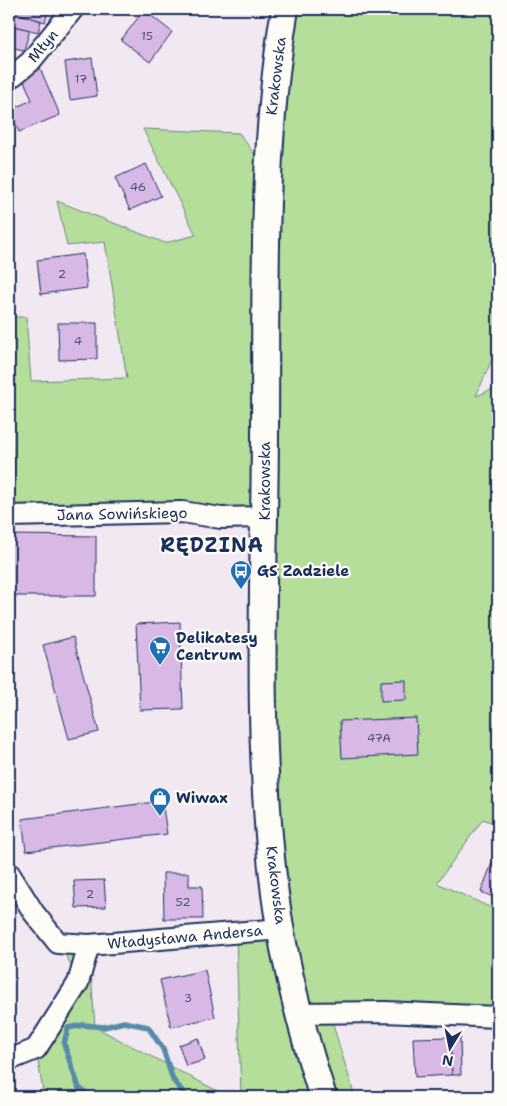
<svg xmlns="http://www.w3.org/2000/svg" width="507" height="1106" font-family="'Shantell Sans',sans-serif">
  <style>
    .green { fill: #b4de9a; stroke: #68867c }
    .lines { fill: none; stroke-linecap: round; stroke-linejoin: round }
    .stream { stroke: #558ba8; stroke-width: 5.5 }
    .building { fill: #d8b8e5; stroke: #1b2f5e }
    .minor-casing { stroke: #1b2f5e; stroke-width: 24 }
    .major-casing { stroke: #1b2f5e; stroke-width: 30 }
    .minor { stroke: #fdfcf7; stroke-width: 20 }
    .major { stroke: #fdfcf7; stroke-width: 26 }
    .labels { text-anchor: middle; stroke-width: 4.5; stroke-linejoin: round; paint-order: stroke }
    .number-label { font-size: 12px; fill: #4a5180 }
    .street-label { font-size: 15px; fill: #1b2f5e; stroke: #fdfcf7 }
    .poi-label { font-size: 15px; font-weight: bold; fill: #1b2f5e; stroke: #fdfcf7; text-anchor: start }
    .district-label { font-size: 20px; font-weight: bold; letter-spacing: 1px; fill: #1b2f5e; stroke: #fdfcf7 }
  </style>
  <rect width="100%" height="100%" fill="#f2e8f2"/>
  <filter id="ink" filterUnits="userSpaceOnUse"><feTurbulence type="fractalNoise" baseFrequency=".02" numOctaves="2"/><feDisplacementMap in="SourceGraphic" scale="10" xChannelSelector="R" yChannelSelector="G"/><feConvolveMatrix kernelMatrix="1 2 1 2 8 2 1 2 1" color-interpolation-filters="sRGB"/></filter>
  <g filter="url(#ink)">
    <!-- green -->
    <g class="green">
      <polygon points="286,9 498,9 498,346 476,396 498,387 498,825 483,819 437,883 498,911 498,1017 331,1018 355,1097 241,1097 236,934 281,929 264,517 16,516 11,414 9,414 9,317 26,317 31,381 127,378 105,242 67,246 57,201 165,243 196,235 143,129 239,133 266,170"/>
      <polygon points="58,943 89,945 95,1027 229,1097 44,1097 36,1049 78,983 70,963"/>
    </g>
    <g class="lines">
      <!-- stream -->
      <polyline class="stream" points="86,1097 87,1094 79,1088 64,1044 68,1028 83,1025 104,1027 124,1022 148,1027 163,1049 173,1080 187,1097"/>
    </g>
    <!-- building -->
    <g class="building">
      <polygon points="10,9 49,9 45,22 9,11"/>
      <polygon points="144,10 172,32 150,62 121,40"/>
      <polygon points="9,11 41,21 38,32 9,25"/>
      <polygon points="9,25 30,30 24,50 9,47"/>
      <polygon points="92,58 97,96 70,100 65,62"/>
      <polygon points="40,68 60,115 19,132 10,110 32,100 22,76"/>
      <polygon points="146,164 161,196 130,210 115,178"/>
      <polygon points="83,254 87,288 41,294 37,260"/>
      <polygon points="58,323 97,323 97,359 59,360"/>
      <polygon points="9,535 96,536 96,596 9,596"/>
      <polygon points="180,622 183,709 140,710 136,624"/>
      <polygon points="73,637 99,732 69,739 43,645"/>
      <polygon points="406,680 406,700 381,701 381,681"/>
      <polygon points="416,718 418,754 342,758 340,721"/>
      <polygon points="162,801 167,834 26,851 22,819"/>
      <polygon points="495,855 498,857 498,899 481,892"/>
      <polygon points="163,873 189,873 189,886 202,886 203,919 164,919"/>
      <polygon points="104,880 106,907 76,908 74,881"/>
      <polygon points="205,970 215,1017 171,1027 160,980"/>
      <polygon points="460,1036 461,1075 452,1075 450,1037"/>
      <polygon points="450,1037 452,1075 415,1077 413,1038"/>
      <polygon points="198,1038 205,1060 186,1066 179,1045"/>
    </g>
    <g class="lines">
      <!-- minor casing -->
      <g class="minor-casing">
        <g id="minor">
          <polyline points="9,79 30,62 73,9"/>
          <polyline points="9,516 182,512 221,518 264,517"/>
          <polyline points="9,873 34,913 58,943 89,945 281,929"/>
          <polyline points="298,1013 385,1012 498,1017"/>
          <polyline points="9,1060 36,1049 78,983 89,945"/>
        </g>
      </g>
      <!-- major casing -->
      <g class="major-casing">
        <path id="major" d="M 285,9 C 261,150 266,294 265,437 C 264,589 256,743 275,894 C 284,963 302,1031 323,1097"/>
      </g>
      <!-- minor -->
      <use href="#minor" class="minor"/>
      <!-- major -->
      <use href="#major" class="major"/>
    </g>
  </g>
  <!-- icons -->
  <defs>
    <g id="bus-pin" transform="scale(1.125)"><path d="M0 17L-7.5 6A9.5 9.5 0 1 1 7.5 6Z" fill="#1f6fb2" stroke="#fdfcf7"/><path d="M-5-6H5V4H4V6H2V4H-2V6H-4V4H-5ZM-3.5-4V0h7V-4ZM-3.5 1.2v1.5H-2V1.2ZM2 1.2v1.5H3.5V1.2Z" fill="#fff"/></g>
    <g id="supermarket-pin" transform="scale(1.125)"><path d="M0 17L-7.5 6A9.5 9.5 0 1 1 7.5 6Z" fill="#1f6fb2" stroke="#fdfcf7"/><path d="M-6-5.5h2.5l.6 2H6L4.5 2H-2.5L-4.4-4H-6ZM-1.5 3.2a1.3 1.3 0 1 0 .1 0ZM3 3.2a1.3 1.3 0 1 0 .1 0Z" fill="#fff"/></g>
    <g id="shop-pin" transform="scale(1.125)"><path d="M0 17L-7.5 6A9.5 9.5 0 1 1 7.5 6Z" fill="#1f6fb2" stroke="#fdfcf7"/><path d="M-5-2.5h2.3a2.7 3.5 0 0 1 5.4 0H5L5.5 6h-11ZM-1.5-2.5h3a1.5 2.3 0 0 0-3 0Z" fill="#fff"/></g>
  </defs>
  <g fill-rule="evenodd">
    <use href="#bus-pin" x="241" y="571"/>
    <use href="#supermarket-pin" x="160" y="647"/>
    <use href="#shop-pin" x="160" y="798"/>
  </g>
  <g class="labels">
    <!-- number labels -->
    <g class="number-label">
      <text x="147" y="40">15</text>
      <text x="81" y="83">17</text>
      <text x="138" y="191">46</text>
      <text x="62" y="278">2</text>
      <text x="78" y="345">4</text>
      <text x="379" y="742">47A</text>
      <text x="90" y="898">2</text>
      <text x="183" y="906">52</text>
      <text x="188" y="1002">3</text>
    </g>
    <!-- street labels -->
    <g class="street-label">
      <text transform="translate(43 46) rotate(-50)" y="5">Młyn</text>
      <text transform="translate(276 76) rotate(-83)" y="5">Krakowska</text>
      <text transform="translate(265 481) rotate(-90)" y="5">Krakowska</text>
      <text transform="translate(122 514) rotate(-1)" y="5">Jana Sowińskiego</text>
      <text transform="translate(276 885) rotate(83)" y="5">Krakowska</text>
      <text transform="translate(185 937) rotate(-5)" y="5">Władysława Andersa</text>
    </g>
    <!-- poi labels -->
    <g class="poi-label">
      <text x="257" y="576">GS Zadziele</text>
      <text x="176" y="643">Delikatesy<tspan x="176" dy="17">Centrum</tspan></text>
      <text x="176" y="803">Wiwax</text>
    </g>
    <!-- district labels -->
    <g class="district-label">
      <text x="212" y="552">RĘDZINA</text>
    </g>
  </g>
  <!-- margin -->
  <rect width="507" height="1106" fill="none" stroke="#fdfcf7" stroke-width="30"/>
  <rect x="15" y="15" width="477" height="1076" fill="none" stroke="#1b2f5e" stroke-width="2" filter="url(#ink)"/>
  <!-- north arrow -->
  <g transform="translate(450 1048) rotate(190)" stroke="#fdfcf7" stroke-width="4" paint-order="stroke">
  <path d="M0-4L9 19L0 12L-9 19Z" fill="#1b2f5e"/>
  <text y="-8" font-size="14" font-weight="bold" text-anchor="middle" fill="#1b2f5e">N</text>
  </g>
</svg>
